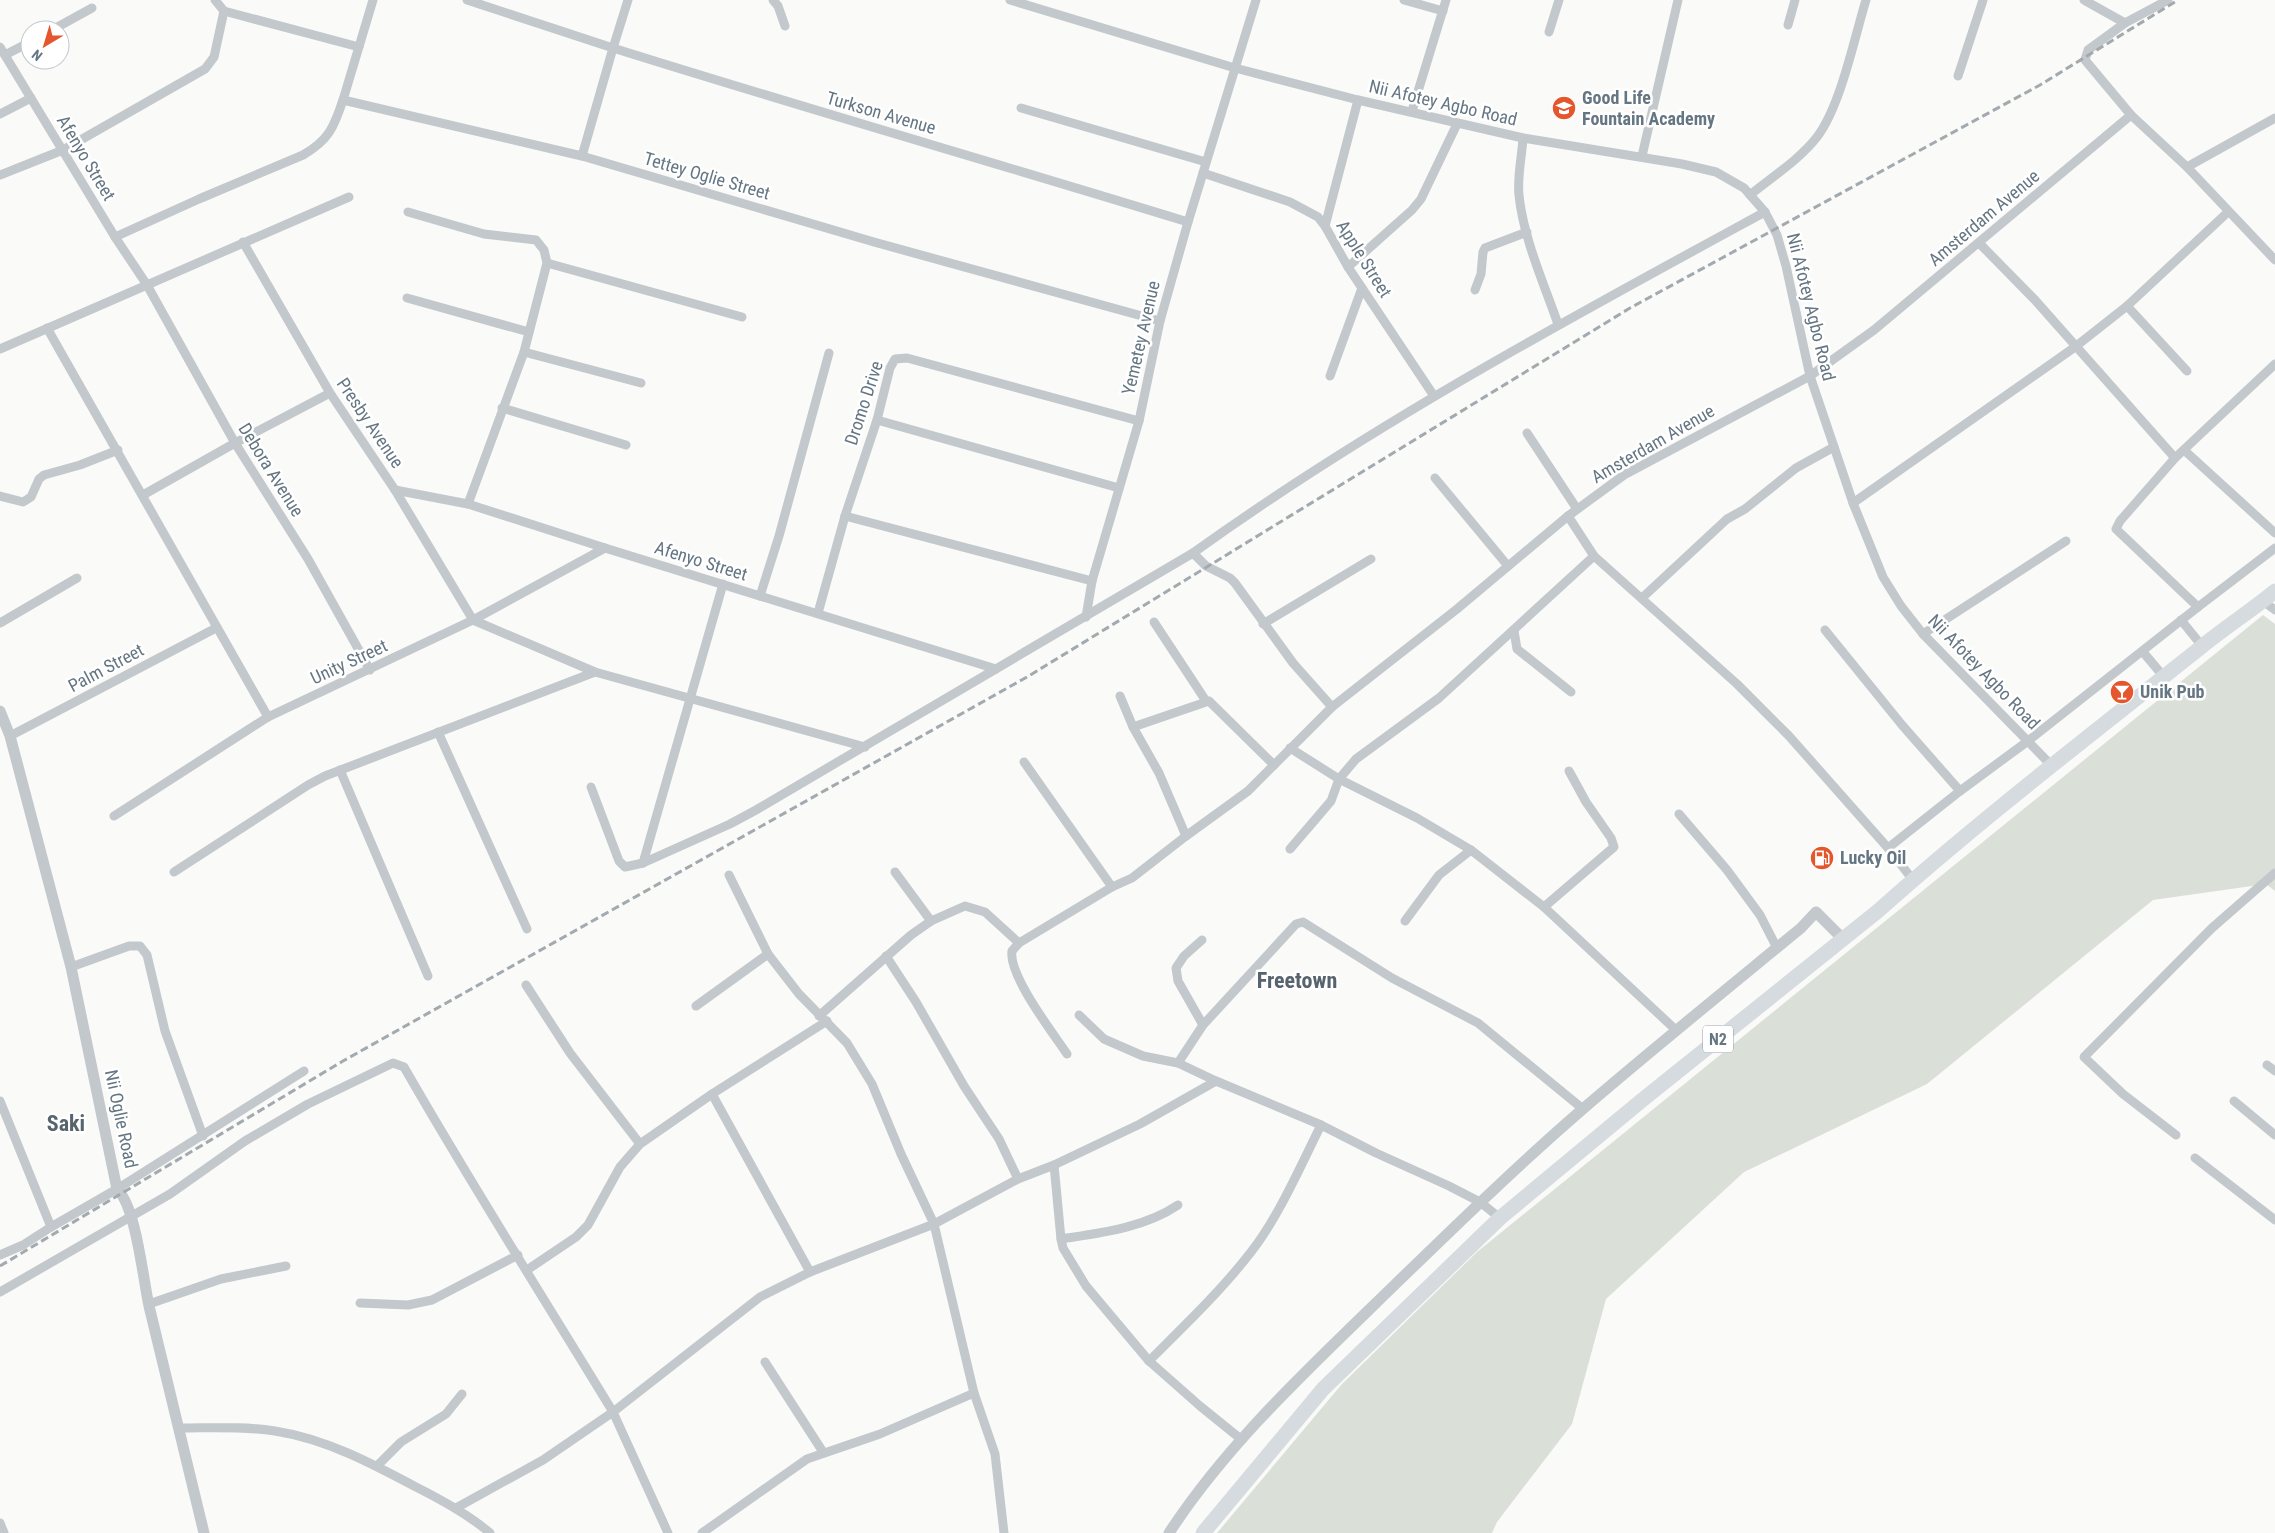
<svg xmlns="http://www.w3.org/2000/svg" width="2275" height="1533" font-family="'Roboto Condensed',sans-serif">
  <style>
    .green { fill: #dadfd7 }
    .lines { fill: none; stroke-linecap: round; stroke-linejoin: round }
    .minor { stroke: #c3c8cc; stroke-width: 9 }
    .tertiary { stroke: #c3c8cc; stroke-width: 11 }
    .trunk { stroke: #d6dbdf; stroke-width: 15 }
    .rail { stroke: #a2aab0; stroke-width: 3; stroke-dasharray: 8 4; stroke-linecap: butt }
    .labels { text-anchor: middle; stroke-width: 5; stroke-linejoin: round; paint-order: stroke }
    .shield { fill: #fff; stroke: #939fa8; stroke-width: 1 }
    .shield-label { font-size: 16px; font-weight: bold; fill: #657683 }
    .poi-label { font-size: 18px; font-weight: bold; fill: #657683; stroke: #fff; text-anchor: start }
    .street-label { font-size: 18px; fill: #657683; stroke: #fff }
    .district-label { font-size: 22px; font-weight: bold; fill: #57646e; stroke: #fff }
  </style>
  <rect width="100%" height="100%" fill="#fafaf8"/>
  <!-- green -->
  <polygon class="green" points="2263,615 2275,624 2275,891 2266,884 2153,900 1927,1084 1744,1172 1606,1299 1572,1424 1497,1522 1492,1533 1217,1533 1342,1384 1477,1252"/>
  <g class="lines">
    <!-- minor -->
    <g class="minor">
      <polyline points="215,0 224,11 359,47"/>
      <polyline points="373,0 343,100 582,156 874,242 1160,321"/>
      <polyline points="467,0 613,48 582,156"/>
      <path d="M 628,0 L 613,48 C 804,108 996,163 1188,222"/>
      <polyline points="773,0 778,6 785,26"/>
      <polyline points="1010,0 1235,68 1358,100 1523,138 1682,164 1716,172 1744,188 1765,212 1777,235 1786,266 1810,376 1853,503 1883,577 1901,606 1923,634 2053,767"/>
      <polyline points="1404,0 1443,11"/>
      <polyline points="2084,0 2125,23 2168,0"/>
      <polyline points="2125,23 2088,50 2085,60 2131,115 2187,167 2275,118"/>
      <polyline points="1788,25 1795,0"/>
      <polyline points="52,30 92,8"/>
      <polyline points="1549,32 1559,0"/>
      <polyline points="0,47 115,237 147,285 235,443 308,559 370,670"/>
      <polyline points="5,55 30,42"/>
      <polyline points="1958,76 1983,0"/>
      <polyline points="1021,108 1206,162"/>
      <polyline points="1412,111 1446,0"/>
      <polyline points="0,114 31,98"/>
      <path d="M 1523,138 C 1522,156 1517,177 1519,195 C 1523,237 1544,284 1558,324"/>
      <polyline points="1642,156 1678,0"/>
      <polyline points="2187,167 2275,260"/>
      <polyline points="1203,173 1290,202 1318,217 1325,226 1348,267 1434,396"/>
      <polyline points="0,175 63,150 205,69 214,57 224,11"/>
      <path d="M 1750,195 C 1772,177 1799,160 1817,137 C 1841,105 1854,39 1866,0"/>
      <polyline points="408,212 484,234 536,240 544,250 547,263 524,352 468,504"/>
      <polyline points="1325,226 1358,100"/>
      <path d="M 115,237 L 199,199 L 303,155 C 329,140 334,127 343,100"/>
      <polyline points="243,242 330,393 395,490 473,620"/>
      <polyline points="1979,243 2035,300 2175,458"/>
      <polyline points="547,263 742,317"/>
      <polyline points="1348,267 1412,210 1421,199 1457,124"/>
      <polyline points="1475,290 1481,274 1483,252 1485,248 1527,232"/>
      <polyline points="407,298 529,332"/>
      <polyline points="2127,306 2187,371"/>
      <polyline points="47,328 268,717"/>
      <polyline points="0,349 349,197"/>
      <polyline points="524,352 641,383"/>
      <polyline points="2275,364 2175,458 2120,521 2116,529 2198,607 2275,548"/>
      <polyline points="1330,376 1362,288"/>
      <polyline points="502,408 626,445"/>
      <polyline points="877,420 1119,488"/>
      <polyline points="1527,433 1577,509"/>
      <polyline points="2184,450 2275,533"/>
      <polyline points="1435,478 1508,566"/>
      <polyline points="395,490 468,504 605,548 996,669"/>
      <polyline points="143,495 235,443 330,393"/>
      <polyline points="0,496 23,502 31,497 39,479 44,475 80,465 118,450"/>
      <polyline points="1853,503 2075,347 2127,306 2228,212"/>
      <polyline points="845,516 1092,581"/>
      <polyline points="1193,553 1206,566 1230,578 1235,583 1293,663 1332,707"/>
      <polyline points="760,596 779,536 829,353"/>
      <polyline points="1642,598 1727,519 1745,509 1796,468 1834,447"/>
      <polyline points="2263,601 2275,610"/>
      <polyline points="818,613 845,516 877,420 890,368 895,359 907,358 1139,421"/>
      <polyline points="1086,617 1092,581 1139,421 1160,321 1188,222 1256,0"/>
      <polyline points="473,620 595,672 865,747"/>
      <polyline points="2181,620 2202,646"/>
      <polyline points="1154,622 1206,701"/>
      <polyline points="0,623 77,578"/>
      <polyline points="1263,624 1371,559"/>
      <polyline points="1825,630 1902,725 1960,791"/>
      <polyline points="1514,631 1517,649 1571,692"/>
      <polyline points="1923,634 2066,541"/>
      <polyline points="2143,652 2164,677"/>
      <polyline points="1120,696 1133,727 1159,773 1186,836"/>
      <polyline points="1133,727 1209,701 1274,765"/>
      <polyline points="438,732 527,929"/>
      <polyline points="10,736 216,628"/>
      <polyline points="1290,748 1339,779 1417,818 1471,850 1544,907 1677,1031"/>
      <polyline points="1024,762 1112,887"/>
      <polyline points="340,770 428,976"/>
      <path d="M 591,787 L 619,861 L 625,867 L 643,863 L 730,824 L 756,810 L 1193,553 C 1374,423 1570,318 1765,212"/>
      <polyline points="1679,814 1727,870 1760,915 1777,948"/>
      <polyline points="114,816 268,717 473,620 605,548"/>
      <polyline points="1888,848 1960,791 2028,741 2198,607"/>
      <polyline points="1290,849 1331,801 1339,779 1356,759 1439,698 1594,556"/>
      <polyline points="643,863 723,584"/>
      <polyline points="174,872 308,785 325,776 595,672"/>
      <polyline points="895,872 931,921"/>
      <polyline points="729,875 768,954 799,994 847,1043 872,1084 901,1154 934,1224 1018,1179 1054,1165 1140,1124 1216,1081 1178,1063 1143,1056 1104,1039 1079,1015"/>
      <polyline points="1913,880 1888,848 1789,736 1737,684 1594,556 1568,516 1624,475 1810,376 1874,330 2131,115"/>
      <polyline points="1544,907 1614,847 1611,838 1586,802 1569,771"/>
      <polyline points="1405,921 1439,875 1471,850"/>
      <polyline points="1202,940 1184,956 1176,968 1178,981 1203,1025"/>
      <path d="M 1019,943 L 1012,951 C 1008,975 1053,1033 1067,1054"/>
      <polyline points="886,956 916,1002 964,1086 999,1139 1018,1179"/>
      <polyline points="71,967 129,946 140,946 147,955 165,1031 203,1136"/>
      <polyline points="526,985 570,1053 640,1144"/>
      <polyline points="696,1006 768,954"/>
      <polyline points="819,1016 911,935 931,921 965,906 985,912 1019,943 1112,887 1132,878 1186,836 1248,791 1332,707 1457,609 1568,516"/>
      <polyline points="1178,1063 1203,1025 1296,924 1303,922 1392,978 1478,1023 1583,1109"/>
      <polyline points="2267,1065 2275,1071"/>
      <polyline points="1216,1081 1321,1125 1376,1153 1449,1186 1480,1202 1500,1218"/>
      <polyline points="0,1101 51,1227"/>
      <polyline points="2234,1101 2275,1135"/>
      <polyline points="2176,1135 2123,1094 2084,1057 2212,928 2275,873"/>
      <polyline points="2195,1158 2275,1220"/>
      <polyline points="1054,1165 1061,1239 1063,1248 1086,1286 1149,1361 1200,1406 1242,1440"/>
      <path d="M 1061,1239 C 1100,1233 1144,1228 1178,1205"/>
      <polyline points="0,1255 23,1245 51,1227 117,1189 304,1071"/>
      <polyline points="527,1270 576,1237 588,1225 620,1167 640,1144 712,1094"/>
      <polyline points="810,1272 712,1094 827,1021"/>
      <path d="M 0,1292 L 170,1194 L 245,1141 L 308,1104 L 393,1063 L 404,1067 C 471,1184 543,1297 613,1412 L 760,1297 L 810,1272 L 934,1224 L 974,1393 L 995,1454 L 1004,1533"/>
      <polyline points="360,1303 408,1305 432,1300 518,1255"/>
      <polyline points="149,1304 221,1279 286,1266"/>
      <path d="M 1149,1361 C 1184,1326 1221,1291 1251,1252 C 1278,1218 1301,1165 1321,1125"/>
      <polyline points="765,1362 823,1452"/>
      <path d="M 180,1428 C 211,1428 244,1426 275,1431 C 326,1439 371,1463 416,1487 C 442,1500 468,1514 490,1533"/>
      <polyline points="377,1466 401,1442 446,1414 462,1394"/>
      <polyline points="456,1508 543,1460 613,1412 668,1533"/>
      <polyline points="0,1523 4,1533"/>
      <polyline points="702,1533 807,1459 880,1434 974,1393"/>
    </g>
    <!-- tertiary -->
    <g class="tertiary">
      <path d="M 0,711 L 10,736 L 71,967 L 117,1189 C 136,1206 143,1279 149,1306 C 168,1382 185,1457 204,1533"/>
      <path d="M 1169,1533 C 1225,1447 1302,1375 1375,1304 C 1443,1238 1511,1171 1584,1108 C 1655,1047 1728,988 1801,928 L 1816,912 L 1843,939"/>
    </g>
    <!-- trunk -->
    <path class="trunk" d="M 1203,1533 L 1323,1389 L 1500,1218 L 1641,1101 L 1878,911 C 1981,819 2092,734 2200,648 C 2224,628 2251,611 2275,591"/>
    <!-- rail -->
    <polyline class="rail" points="0,1266 343,1061 1027,677 1630,308 2040,85 2178,0"/>
  </g>
  <!-- icons -->
  <defs>
    <g id="school-disc" transform="scale(1.25)"><circle r="9.5" fill="#e4572e" stroke="#fff"/><path d="M0-5L7-2L0 1L-7-2ZM-4 1L0 2.5L4 1V4Q0 6-4 4Z" fill="#fff"/></g>
    <g id="bar-disc" transform="scale(1.25)"><circle r="9.5" fill="#e4572e" stroke="#fff"/><path d="M-6-5H6L.8 .8V4.5H3.5V6h-7V4.5H-.8V.8Z" fill="#fff"/></g>
    <g id="fuel-disc" transform="scale(1.25)"><circle r="9.5" fill="#e4572e" stroke="#fff"/><path d="M-5.5-6h7V0h2V4h1.3V-2.5L3-4.5l.8-.8L6-3V5H2.5V1h-1V6h-7ZM-4.2-4.7v3.2H.2V-4.7Z" fill="#fff"/></g>
  </defs>
  <g fill-rule="evenodd">
    <use href="#school-disc" x="1564" y="108"/>
    <use href="#bar-disc" x="2122" y="692"/>
    <use href="#fuel-disc" x="1822" y="858"/>
  </g>
  <g class="labels">
    <!-- shield labels -->
    <rect class="shield" x="1703" y="1025.5" width="30" height="27" rx="4"/>
    <g class="shield-label">
      <text x="1718" y="1045">N2</text>
    </g>
    <!-- poi labels -->
    <g class="poi-label">
      <text x="1582" y="104">Good Life<tspan x="1582" dy="21">Fountain Academy</tspan></text>
      <text x="2140" y="698">Unik Pub</text>
      <text x="1840" y="864">Lucky Oil</text>
    </g>
    <!-- street labels -->
    <g class="street-label">
      <text transform="translate(1443 103) rotate(13)" y="6">Nii Afotey Agbo Road</text>
      <text transform="translate(881 113) rotate(16)" y="6">Turkson Avenue</text>
      <text transform="translate(86 158) rotate(59)" y="6">Afenyo Street</text>
      <text transform="translate(707 176) rotate(16)" y="6">Tettey Oglie Street</text>
      <text transform="translate(1984 218) rotate(-40)" y="6">Amsterdam Avenue</text>
      <text transform="translate(1364 259) rotate(58)" y="6">Apple Street</text>
      <text transform="translate(1811 307) rotate(76)" y="6">Nii Afotey Agbo Road</text>
      <text transform="translate(1141 338) rotate(-77)" y="6">Yemetey Avenue</text>
      <text transform="translate(864 403) rotate(-72)" y="6">Dromo Drive</text>
      <text transform="translate(370 423) rotate(56)" y="6">Presby Avenue</text>
      <text transform="translate(1653 444) rotate(-30)" y="6">Amsterdam Avenue</text>
      <text transform="translate(271 470) rotate(58)" y="6">Debora Avenue</text>
      <text transform="translate(701 561) rotate(17)" y="6">Afenyo Street</text>
      <text transform="translate(349 662) rotate(-25)" y="6">Unity Street</text>
      <text transform="translate(106 668) rotate(-28)" y="6">Palm Street</text>
      <text transform="translate(1984 672) rotate(46)" y="6">Nii Afotey Agbo Road</text>
      <text transform="translate(121 1119) rotate(78)" y="6">Nii Oglie Road</text>
    </g>
    <!-- district labels -->
    <g class="district-label">
      <text x="1297" y="988">Freetown</text>
      <text x="66" y="1131">Saki</text>
    </g>
  </g>
  <!-- north arrow -->
  <g transform="translate(45 45) rotate(218)"><circle r="24" fill="#ffffff" stroke="#c1c8cd"/>
  <path d="M0-4L9 19L0 12L-9 19Z" fill="#e4572e"/>
  <text y="-8" font-size="14" font-weight="bold" text-anchor="middle" fill="#657683">N</text>
  </g>
</svg>
